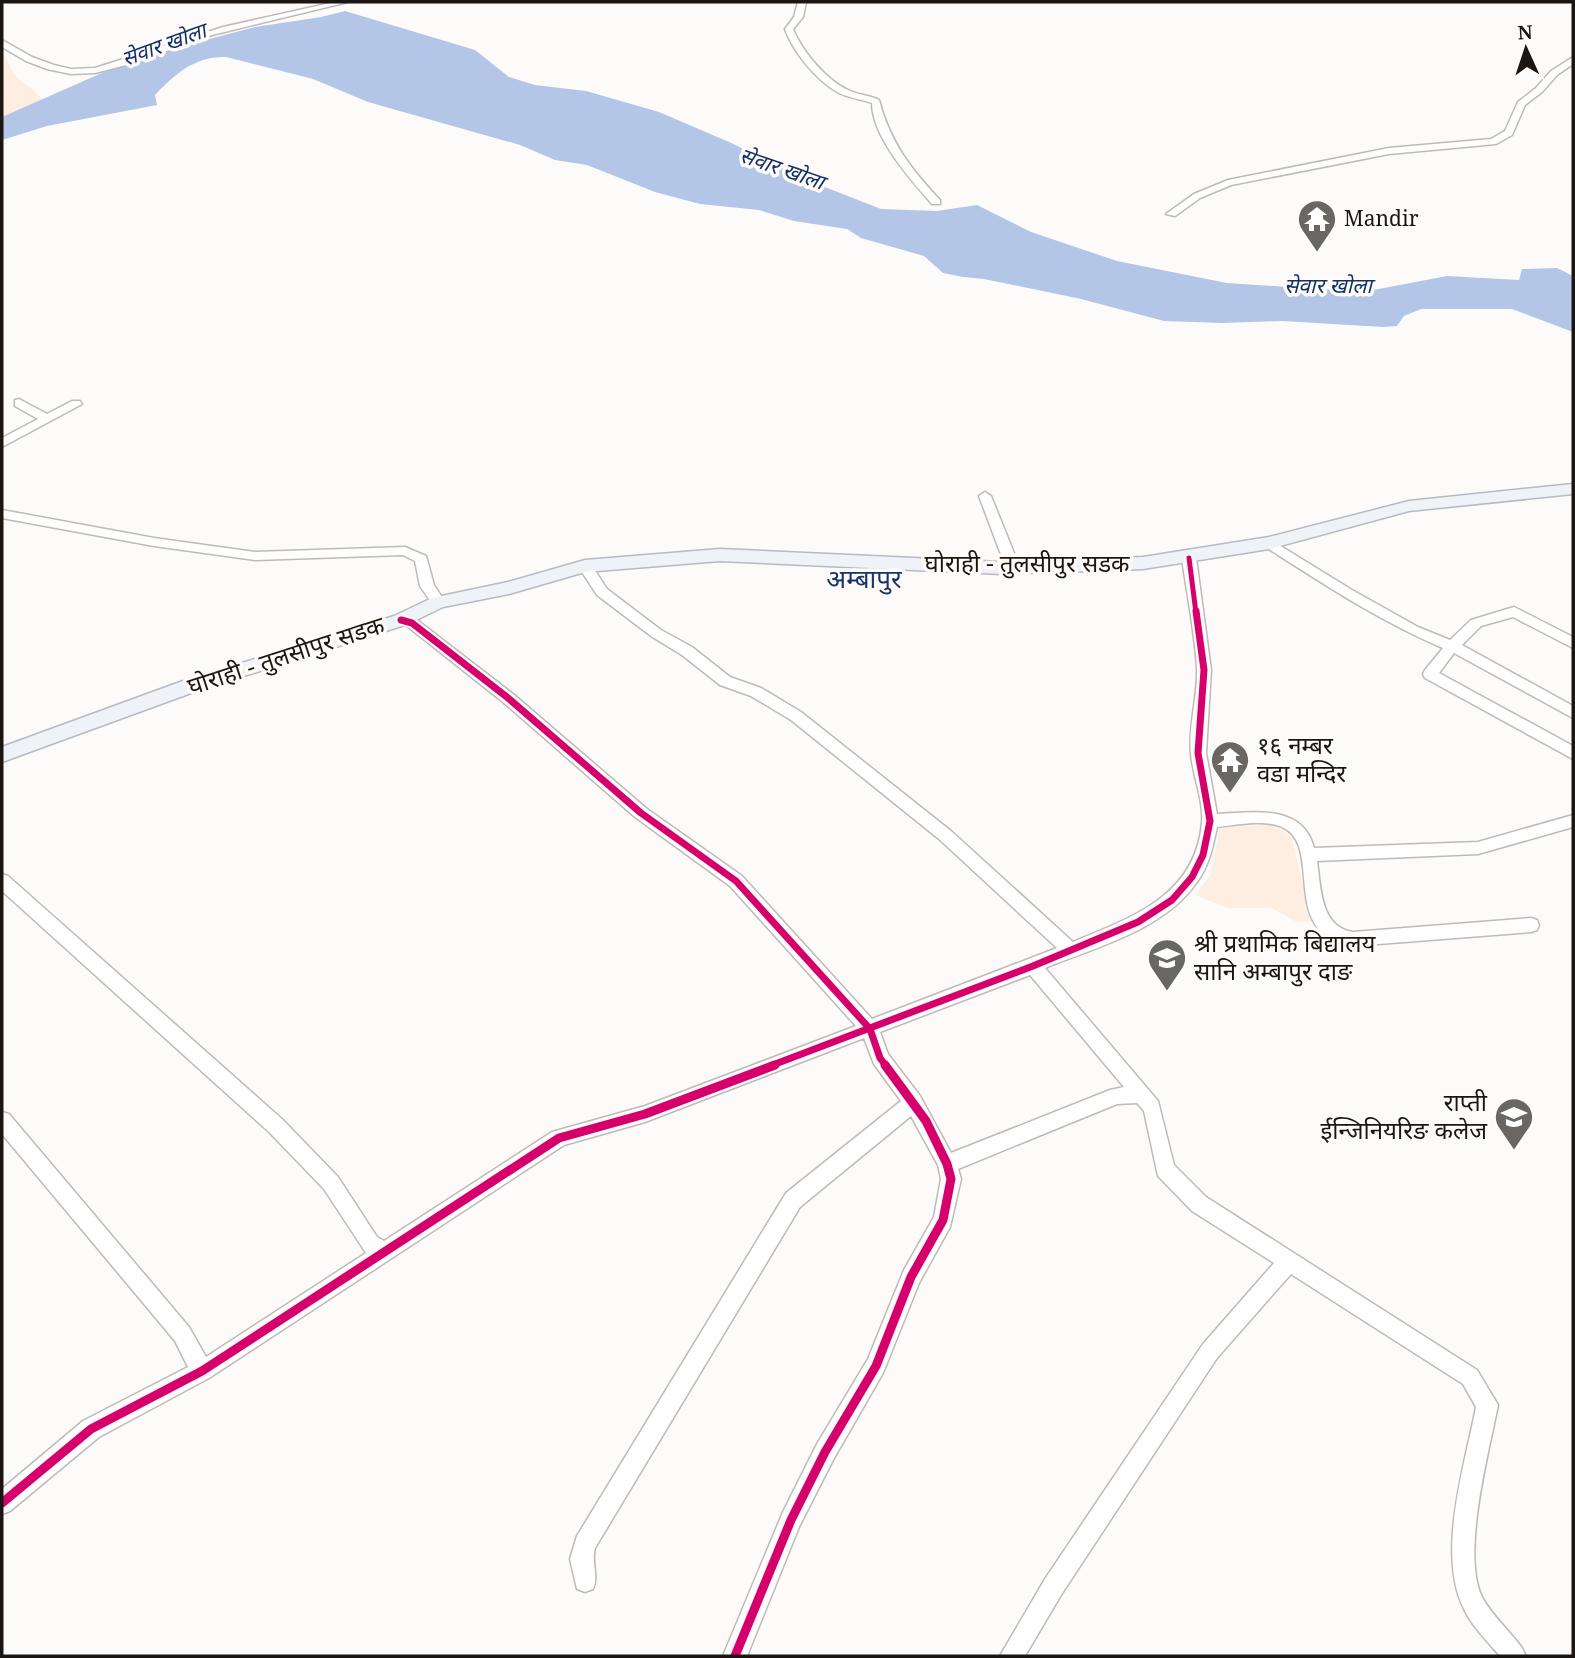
<svg xmlns="http://www.w3.org/2000/svg" width="1575" height="1658" font-family="'Noto Serif','Noto Sans Devanagari',serif">
  <style>
    .green { fill: #feeee2 }
    .water { fill: #b3c6e7 }
    .lines { fill: none; stroke-linecap: round; stroke-linejoin: round }
    .minor-casing { stroke: #bebab7; stroke-width: 3 }
    .major-casing { stroke: #b6bac2; stroke-width: 3 }
    .minor { fill: #fffefe; fill-rule: evenodd }
    .major { fill: #eff2f7; fill-rule: evenodd }
    .cycleway-far2-casing { stroke: #fefbf9; stroke-width: 9 }
    .cycleway-far1-casing { stroke: #fefbf9; stroke-width: 11 }
    .cycleway-casing { stroke: #fefbf9; stroke-width: 13 }
    .cycleway-far2 { stroke: #d6006c; stroke-width: 5 }
    .cycleway-far1 { stroke: #d6006c; stroke-width: 7 }
    .cycleway { stroke: #d6006c; stroke-width: 9 }
    .labels { text-anchor: middle; stroke-width: 7; stroke-linejoin: round; paint-order: stroke }
    .far-water-label { font-size: 21px; font-style: italic; fill: #0f3168; stroke: #fefbf9 }
    .far-poi-label { font-size: 21px; fill: #1b1612; stroke: #fefbf9; text-anchor: start }
    .street-label { font-size: 24px; fill: #1b1612; stroke: #fefbf9 }
    .poi-label { font-size: 24px; fill: #1b1612; stroke: #fefbf9; text-anchor: start }
    .neighbourhood-label { font-size: 26px; fill: #16356a; stroke: #fefbf9 }
  </style>
  <rect width="100%" height="100%" fill="#fdfbfa"/>
  <!-- green -->
  <g class="green">
    <path d="M 2,53 C 8,60 9,66 14,73 C 21,84 36,88 43,101 L 2,125 Z"/>
    <polygon points="1269,825 1283,830 1292,839 1312,922 1295,921 1271,908 1227,908 1195,895 1211,874 1220,826"/>
  </g>
  <!-- water -->
  <path class="water" d="M 345,11 L 475,50 L 509,77 L 535,85 L 586,91 L 659,112 L 729,142 L 807,180 L 881,209 L 937,211 L 977,205 L 1031,232 L 1117,261 L 1227,283 L 1363,292 L 1447,276 L 1519,280 L 1522,269 L 1557,268 L 1573,276 L 1573,332 L 1512,309 L 1421,309 L 1404,316 L 1397,326 L 1383,327 L 1282,321 L 1222,323 L 1164,321 L 1081,299 L 984,279 L 963,277 L 943,273 L 924,256 L 861,238 L 847,229 L 794,221 L 759,210 L 700,204 L 655,192 L 587,165 L 555,160 L 520,145 L 368,102 L 313,79 L 226,57 C 195,56 175,74 155,95 L 157,105 L 47,126 L 2,140 L 2,117 L 104,72 L 202,41 L 255,27 L 321,17 Z"/>
  <g class="lines">
    <!-- minor casing -->
    <g class="minor-casing">
      <g id="minor">
        <polygon points="335,2 348,2 212,35 130,64 95,73 71,74 47,69 26,61 2,47 2,40 32,57 54,65 71,69 95,68 223,27"/>
        <path d="M 798,2 L 806,2 L 803,17 L 793,29 C 802,51 826,80 848,90 C 858,95 869,95 879,100 C 890,142 910,168 940,200 L 940,204 L 932,204 C 911,180 872,137 872,103 C 861,99 849,98 839,93 C 817,81 793,52 785,29 L 794,17 Z"/>
        <polygon points="1573,57 1573,64 1557,75 1542,92 1525,105 1512,135 1496,144 1389,154 1231,185 1200,198 1175,216 1166,214 1194,194 1228,180 1389,148 1491,139 1505,131 1518,102 1536,88 1551,71"/>
        <polygon points="19,399 47,414 72,401 80,401 82,404 2,447 2,438 38,419 15,406 15,400"/>
        <polygon points="985,492 991,496 1020,568 1018,571 1013,572 1006,568 979,496"/>
        <polygon points="2,510 154,538 255,552 405,547 426,556 434,585 445,602 443,605 433,605 420,586 415,561 403,555 255,560 154,546 2,518"/>
        <path d="M 1269,539 L 1352,590 L 1418,627 L 1450,640 L 1471,620 L 1514,607 L 1573,637 L 1573,648 L 1513,617 L 1481,626 L 1462,645 L 1573,706 L 1573,718 L 1454,653 L 1439,673 L 1573,746 L 1573,759 L 1425,678 L 1423,674 L 1425,670 L 1443,648 C 1379,621 1322,583 1264,546 L 1262,543 Z"/>
        <path d="M 1189,554 L 1196,558 L 1211,670 L 1206,753 L 1217,814 C 1253,812 1303,804 1314,848 L 1478,842 L 1573,815 L 1573,827 L 1478,854 L 1317,861 C 1321,888 1320,927 1353,932 L 1531,918 L 1537,920 L 1539,925 L 1537,930 L 1531,932 L 1353,946 C 1277,935 1325,846 1282,827 C 1263,819 1236,825 1217,827 C 1213,846 1209,866 1197,882 C 1164,930 1096,947 1045,968 L 1158,1101 L 1174,1165 L 1206,1197 L 1477,1370 L 1498,1405 C 1489,1452 1461,1554 1482,1597 C 1492,1616 1510,1631 1522,1648 L 1526,1656 L 1500,1656 C 1487,1641 1472,1626 1464,1609 C 1436,1553 1465,1465 1476,1407 L 1463,1384 L 1291,1274 L 1217,1358 L 1061,1595 L 1025,1656 L 1000,1656 L 1045,1579 L 1203,1344 L 1274,1263 L 1192,1211 L 1158,1176 L 1144,1111 L 1137,1103 L 1117,1104 L 958,1169 L 961,1179 L 950,1227 L 919,1283 L 883,1373 L 833,1460 L 799,1527 L 747,1656 L 723,1656 L 783,1512 L 817,1444 L 868,1359 L 904,1270 L 934,1217 L 941,1179 L 938,1165 L 911,1116 L 800,1207 L 595,1548 C 591,1563 599,1576 593,1589 L 585,1592 L 577,1589 L 570,1559 L 577,1536 L 786,1193 L 901,1101 L 874,1064 L 864,1038 L 645,1122 L 564,1145 L 209,1378 L 99,1437 L 10,1511 L 2,1514 L 2,1489 L 83,1421 L 188,1367 L 175,1341 L 2,1134 L 2,1112 L 9,1114 L 189,1327 L 206,1357 L 366,1253 L 324,1189 L 269,1132 L 2,891 L 2,874 L 8,876 L 283,1120 L 338,1177 L 377,1237 L 384,1241 L 552,1132 L 645,1106 L 856,1026 L 730,886 L 635,817 L 503,702 L 407,626 L 396,623 L 394,620 L 396,617 L 401,615 L 417,620 L 513,694 L 647,809 L 742,876 L 872,1019 L 1057,948 L 939,839 L 791,720 L 751,696 L 720,685 L 682,655 L 651,636 L 597,595 L 578,566 L 580,563 L 590,563 L 607,589 L 661,630 L 692,647 L 730,677 L 761,688 L 801,712 L 951,831 L 1073,942 C 1132,917 1195,897 1202,823 C 1204,801 1193,777 1191,754 C 1188,726 1198,697 1197,669 C 1195,632 1187,595 1182,558 ZM 1030,975 L 1124,1087 L 1110,1090 L 951,1153 L 920,1096 L 888,1054 L 880,1032 Z"/>
      </g>
    </g>
    <!-- major casing -->
    <g class="major-casing">
      <polygon id="major" points="1573,484 1573,494 1409,511 1269,549 1143,569 1001,574 720,561 585,572 509,594 443,607 408,624 194,692 2,762 2,747 180,682 394,616 432,598 508,582 585,560 720,549 1001,562 1143,557 1269,537 1409,501"/>
    </g>
    <!-- minor -->
    <use href="#minor" class="minor"/>
    <!-- major -->
    <use href="#major" class="major"/>
    <!-- cycleway-far2 casing -->
    <g class="cycleway-far2-casing">
      <polyline id="cycleway-far2" points="1189,558 1196,613"/>
    </g>
    <!-- cycleway-far1 casing -->
    <g class="cycleway-far1-casing">
      <g id="cycleway-far1">
        <polyline points="401,620 412,623 508,698 641,813 736,881 870,1029 880,1058 886,1066"/>
        <polyline points="770,1066 1033,966 1138,922 1172,900 1192,877 1203,855 1210,821 1198,753 1204,670 1196,611"/>
      </g>
    </g>
    <!-- cycleway casing -->
    <g class="cycleway-casing">
      <g id="cycleway">
        <polyline points="2,1503 91,1429 202,1371 559,1138 645,1114 775,1065"/>
        <polyline points="735,1656 791,1520 825,1452 876,1366 911,1277 943,1220 951,1179 947,1164 926,1121 885,1065"/>
      </g>
    </g>
    <!-- cycleway-far2 -->
    <use href="#cycleway-far2" class="cycleway-far2"/>
    <!-- cycleway-far1 -->
    <use href="#cycleway-far1" class="cycleway-far1"/>
    <!-- cycleway -->
    <use href="#cycleway" class="cycleway"/>
  </g>
  <!-- icons -->
  <defs>
    <g id="temple-pin" transform="scale(2.0125)"><path d="M0 17L-7.5 6A9.5 9.5 0 1 1 7.5 6Z" fill="#6a6663" stroke="#fefbf9"/><path d="M0-6L5-2H3V0L6.5 2.5H4V6H1.5V3h-3V6H-4V2.5H-6.5L-3 0V-2H-5Z" fill="#fff"/></g>
    <g id="school-pin" transform="scale(2.0125)"><path d="M0 17L-7.5 6A9.5 9.5 0 1 1 7.5 6Z" fill="#6a6663" stroke="#fefbf9"/><path d="M0-5L7-2L0 1L-7-2ZM-4 1L0 2.5L4 1V4Q0 6-4 4Z" fill="#fff"/></g>
  </defs>
  <g fill-rule="evenodd">
    <use href="#temple-pin" x="1317" y="219"/>
    <use href="#temple-pin" x="1230" y="760"/>
    <use href="#school-pin" x="1167" y="958"/>
    <use href="#school-pin" x="1514" y="1117"/>
  </g>
  <g class="labels">
    <!-- far-water labels -->
    <g class="far-water-label">
      <text transform="translate(164 45) rotate(-20)" y="7">सेवार खोला</text>
      <text transform="translate(782 169) rotate(19)" y="7">सेवार खोला</text>
      <text x="1328" y="293">सेवार खोला</text>
    </g>
    <!-- far-poi labels -->
    <g class="far-poi-label">
      <text x="1344" y="226">Mandir</text>
    </g>
    <!-- street labels -->
    <g class="street-label">
      <text x="1027" y="572">घोराही - तुलसीपुर सडक</text>
      <text transform="translate(286 656) rotate(-18)" y="8">घोराही - तुलसीपुर सडक</text>
    </g>
    <!-- poi labels -->
    <g class="poi-label">
      <text x="1257" y="754">१६ नम्बर<tspan x="1257" dy="28">वडा मन्दिर</tspan></text>
      <text x="1194" y="952">श्री प्रथामिक बिद्यालय<tspan x="1194" dy="28">सानि अम्बापुर दाङ</tspan></text>
      <text x="1487" y="1111" text-anchor="end">राप्ती<tspan x="1487" dy="28">ईन्जिनियरिङ कलेज</tspan></text>
    </g>
    <!-- neighbourhood labels -->
    <g class="neighbourhood-label">
      <text x="864" y="588">अम्बापुर</text>
    </g>
  </g>
  <!-- border -->
  <rect width="1575" height="1658" fill="none" stroke="#1b1612" stroke-width="7"/>
  <!-- north arrow -->
  <g transform="translate(1526 49) rotate(357)" stroke="#fefbf9" stroke-width="5" paint-order="stroke">
  <path d="M0-5L12 26L0 18L-12 26Z" fill="#1b1612"/>
  <text y="-10" font-size="19" font-weight="bold" text-anchor="middle" fill="#1b1612">N</text>
  </g>
</svg>
